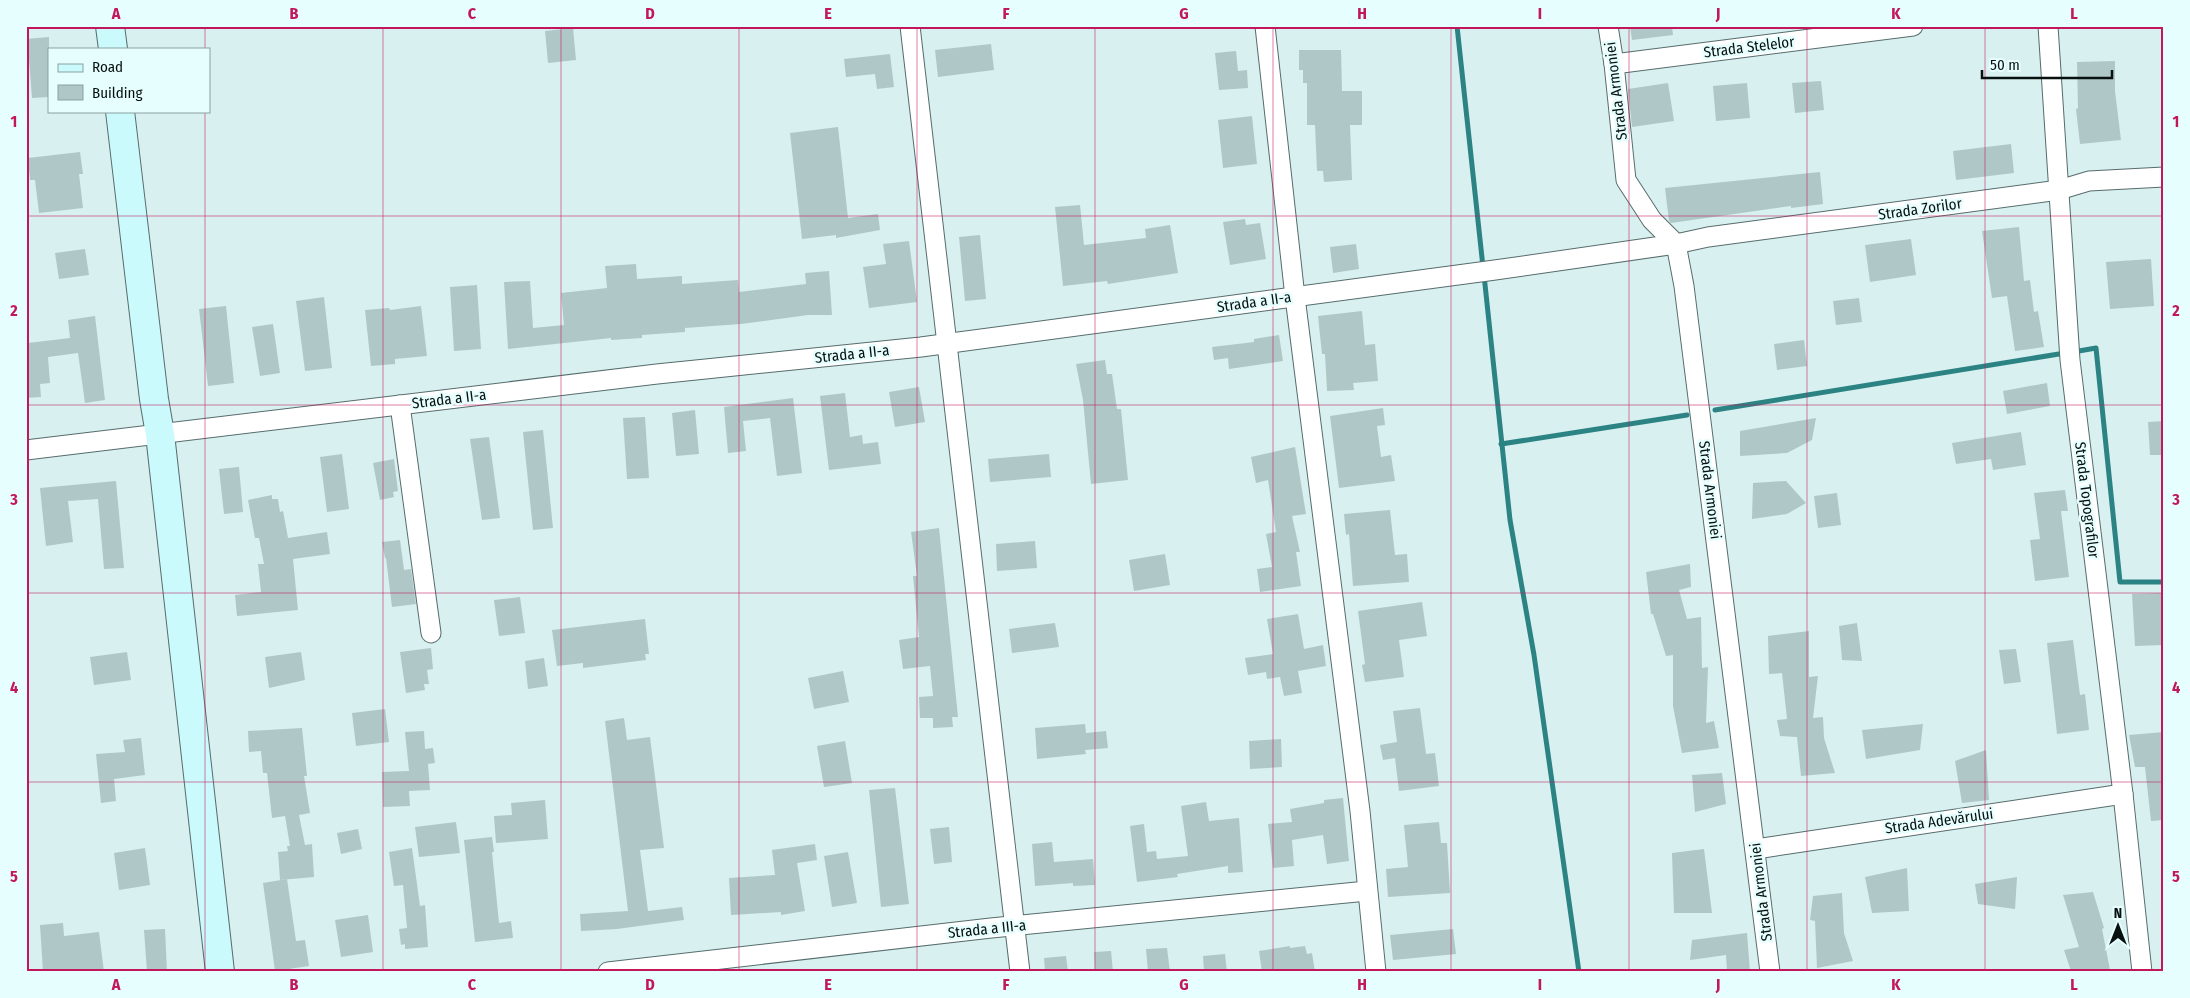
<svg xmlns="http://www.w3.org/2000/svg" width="2190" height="998" font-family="'Fira Sans Condensed',sans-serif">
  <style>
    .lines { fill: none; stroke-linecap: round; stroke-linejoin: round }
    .stream { stroke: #2c8384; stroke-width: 5 }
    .building { fill: #b0c7c7 }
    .minor-casing { stroke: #576c6c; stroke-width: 21 }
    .secondary-casing { stroke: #576c6c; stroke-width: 30 }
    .minor { stroke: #fff; stroke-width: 19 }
    .secondary { stroke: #cafafb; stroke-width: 28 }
    .grid { fill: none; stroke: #c2185b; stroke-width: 1; stroke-opacity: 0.55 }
    .labels { text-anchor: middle; stroke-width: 5; stroke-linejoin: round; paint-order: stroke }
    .street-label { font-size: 15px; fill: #081010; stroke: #e6fefe }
    .neatline { fill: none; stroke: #c2185b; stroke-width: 2 }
    .grid-label { font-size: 16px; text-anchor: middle; font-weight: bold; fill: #c2185b }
  </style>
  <rect width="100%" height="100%" fill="#d9f0f0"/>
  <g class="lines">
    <!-- stream -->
    <g class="stream">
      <polyline points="1457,26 1483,267"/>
      <polyline points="1484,275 1510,520 1534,655 1579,972"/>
      <polyline points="2073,352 2096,348 2120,582 2164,582"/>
      <polyline points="1715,410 2065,353"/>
      <polyline points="1501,444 1687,415"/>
    </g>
  </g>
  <!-- building -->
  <g class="building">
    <polygon points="1630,26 1672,26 1673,35 1632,40"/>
    <polygon points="573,28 576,60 548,63 545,31"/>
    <polygon points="49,37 49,97 32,98 29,60 26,60 26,39"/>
    <polygon points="991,44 994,70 938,77 935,50"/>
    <polygon points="1299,50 1341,50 1342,91 1362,91 1362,125 1350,125 1352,180 1324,182 1323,171 1317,171 1315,125 1307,125 1307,83 1303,83 1303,70 1299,70"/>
    <polygon points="1236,51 1238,71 1247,70 1248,88 1219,90 1215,53"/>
    <polygon points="890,54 894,87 877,89 875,74 846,77 844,59"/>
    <polygon points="2115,61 2115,91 2121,140 2080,144 2076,109 2078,108 2077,62"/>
    <polygon points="1821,81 1824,110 1795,113 1792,83"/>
    <polygon points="1668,83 1674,121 1632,127 1628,89"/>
    <polygon points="1747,83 1750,118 1716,121 1713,86"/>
    <polygon points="1252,116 1257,164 1223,168 1218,120"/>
    <polygon points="838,127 848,218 878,214 880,230 836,238 836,235 802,239 790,133"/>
    <polygon points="2011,144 2014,173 1956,180 1953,151"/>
    <polygon points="80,152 83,174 79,174 83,208 39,213 35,180 30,180 28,158"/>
    <polygon points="1820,172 1823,204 1791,208 1791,206 1671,223 1669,221 1665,188"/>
    <polygon points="1080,205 1084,245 1146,238 1145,229 1170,225 1178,273 1108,284 1107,281 1063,286 1055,207"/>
    <polygon points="1245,219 1246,225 1260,223 1266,259 1230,265 1223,222"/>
    <polygon points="2019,227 2024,281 2030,280 2034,312 2038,311 2044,347 2015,351 2007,296 1992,298 1982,231"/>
    <polygon points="980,235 986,299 965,301 959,237"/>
    <polygon points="1911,239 1916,275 1870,282 1865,245"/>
    <polygon points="909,241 917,302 869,308 863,267 886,264 883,244"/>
    <polygon points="1356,244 1359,269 1333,273 1330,247"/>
    <polygon points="85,249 89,275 59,279 55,253"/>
    <polygon points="2151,259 2154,306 2110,309 2106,262"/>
    <polygon points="636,264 637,279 682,276 682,284 738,280 739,292 806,284 805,273 829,271 832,315 808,315 741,324 685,328 685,332 642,335 642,338 611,340 611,338 508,349 504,282 530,281 533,328 564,325 561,293 607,288 605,266"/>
    <polygon points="477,285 481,349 454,351 450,287"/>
    <polygon points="324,297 332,368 305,371 296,301"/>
    <polygon points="1859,298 1862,322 1836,325 1833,301"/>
    <polygon points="226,306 234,383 208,386 199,309"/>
    <polygon points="421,306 427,356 395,359 395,364 371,366 365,310 389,308 390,310"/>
    <polygon points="1362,311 1365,345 1375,344 1378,381 1353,383 1354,390 1327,391 1325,354 1322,354 1318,316"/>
    <polygon points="95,316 105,400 85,403 78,353 48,357 50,383 40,384 41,397 26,398 26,359 29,359 28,343 70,338 68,320"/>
    <polygon points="273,324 280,373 260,376 252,327"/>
    <polygon points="1279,335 1283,361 1229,369 1228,358 1214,360 1212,347 1254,342 1254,339"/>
    <polygon points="1804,340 1807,366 1777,370 1774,344"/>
    <polygon points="1105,360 1107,374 1112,374 1117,409 1121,409 1128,480 1091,484 1083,400 1076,364"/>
    <polygon points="2047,383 2050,406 2007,414 2003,391"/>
    <polygon points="919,387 925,422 895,427 889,392"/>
    <polygon points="845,393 850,437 862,435 863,444 878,442 881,464 829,470 820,396"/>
    <polygon points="793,398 802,473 777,476 770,418 743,421 746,451 728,453 724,407"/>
    <polygon points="1383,408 1385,425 1377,426 1381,457 1391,455 1395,481 1339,488 1330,416"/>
    <polygon points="695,410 699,454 676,456 672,413"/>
    <polygon points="645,417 649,478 627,479 623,418"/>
    <polygon points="1816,418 1812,440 1787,453 1740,456 1740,431"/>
    <polygon points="2164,421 2164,455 2150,455 2148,422"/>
    <polygon points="543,430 553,528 533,530 523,432"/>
    <polygon points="2021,432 2026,465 1993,470 1991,459 1956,464 1952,443"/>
    <polygon points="489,437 500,518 482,520 470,439"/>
    <polygon points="1295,447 1306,514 1292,516 1300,552 1296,552 1301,586 1260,592 1257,569 1272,567 1266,534 1276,532 1268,480 1256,483 1251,457"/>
    <polygon points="342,454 349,509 327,512 320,457"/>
    <polygon points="1049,454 1051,477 990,482 988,459"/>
    <polygon points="394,459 398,491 393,492 394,497 380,500 373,463"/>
    <polygon points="239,467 243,512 224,514 219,469"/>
    <polygon points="116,481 124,568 104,569 98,499 68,501 73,542 46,546 40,488"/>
    <polygon points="1786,481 1806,503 1787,514 1752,519 1753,483"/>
    <polygon points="2065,490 2068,511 2061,511 2069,577 2035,581 2030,540 2040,539 2034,493"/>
    <polygon points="1837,493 1841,525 1818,528 1814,496"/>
    <polygon points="272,495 272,499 278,499 280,512 283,511 288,538 327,532 330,554 293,559 298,610 237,616 235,595 261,592 258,564 264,564 259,538 255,538 248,500"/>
    <polygon points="1390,510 1395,555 1407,554 1409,582 1353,586 1349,534 1346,535 1344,514"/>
    <polygon points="939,528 958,717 952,717 953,727 933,728 933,718 920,718 919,697 933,696 930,666 903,669 899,640 919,637 913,576 917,576 911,532"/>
    <polygon points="400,540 404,570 411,569 416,604 392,607 386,558 385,558 382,542"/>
    <polygon points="1035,541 1037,568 997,571 996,544"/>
    <polygon points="1165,554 1170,585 1134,591 1129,560"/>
    <polygon points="1690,564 1691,587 1679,590 1687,619 1701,617 1702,668 1708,667 1706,723 1714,721 1719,748 1682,753 1673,706 1673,655 1666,656 1653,614 1651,614 1646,572"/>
    <polygon points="2164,593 2164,645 2135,646 2132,594"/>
    <polygon points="520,597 525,633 499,636 494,600"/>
    <polygon points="1422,602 1427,636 1399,640 1404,677 1365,682 1362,665 1365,664 1358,611"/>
    <polygon points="1298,614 1304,649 1323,645 1326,666 1298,671 1302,693 1284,696 1280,677 1267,679 1266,672 1248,675 1245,658 1273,654 1267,619"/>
    <polygon points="645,619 649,654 645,654 646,660 583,668 583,663 557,666 552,630"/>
    <polygon points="1055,623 1059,647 1012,653 1009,629"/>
    <polygon points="1857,623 1862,661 1842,660 1839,626"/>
    <polygon points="1809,631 1809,677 1818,676 1813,718 1823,717 1824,738 1835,773 1801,776 1797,737 1780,736 1777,720 1787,719 1782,673 1769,674 1768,636"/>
    <polygon points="2073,640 2080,695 2085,694 2089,730 2057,734 2047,643"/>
    <polygon points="431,648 433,669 427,670 429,684 424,684 425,690 406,693 400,652"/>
    <polygon points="2016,649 2021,682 2004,684 1999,650"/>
    <polygon points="127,652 131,680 94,685 90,657"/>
    <polygon points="301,652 305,680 269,688 265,657"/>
    <polygon points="544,658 548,686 528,689 525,661"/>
    <polygon points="843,671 849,702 814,709 808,678"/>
    <polygon points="1420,708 1426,754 1435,753 1439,786 1399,791 1395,758 1383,760 1380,745 1397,742 1393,711"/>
    <polygon points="385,709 389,742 356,746 352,713"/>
    <polygon points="624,718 627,740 650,737 664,848 640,850 648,911 682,907 684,920 617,929 581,931 580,914 628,911 605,721"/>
    <polygon points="1085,724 1086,733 1106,731 1108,748 1085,750 1086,754 1037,759 1035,728"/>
    <polygon points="1923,724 1920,750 1866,759 1862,730"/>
    <polygon points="302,728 307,776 304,776 310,813 299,815 305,845 312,844 314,877 280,880 278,852 288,851 287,846 290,846 285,816 272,818 267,773 263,773 261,751 249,752 248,731"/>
    <polygon points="424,731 425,749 433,748 435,763 428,764 430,790 409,791 410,806 383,807 382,772 409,771 405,732"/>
    <polygon points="2164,732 2164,820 2151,821 2145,767 2135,767 2129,735"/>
    <polygon points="141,738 145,775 114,779 116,801 101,803 96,754 125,752 123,740"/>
    <polygon points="1281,739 1282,767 1250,769 1249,741"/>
    <polygon points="845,741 852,783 824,787 817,746"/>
    <polygon points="1986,750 1989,800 1962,803 1955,761"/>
    <polygon points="1722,773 1726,804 1695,812 1692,775"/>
    <polygon points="895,788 909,904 881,907 869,790"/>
    <polygon points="1343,798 1349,861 1327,864 1323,835 1292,840 1294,866 1273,868 1268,824 1292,822 1290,809 1324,803 1324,800"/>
    <polygon points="545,800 548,839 496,843 494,816 512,815 511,803"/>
    <polygon points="1206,802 1209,821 1239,818 1243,872 1228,873 1228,866 1177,874 1178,877 1137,882 1130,826 1144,824 1147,852 1156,851 1157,859 1188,856 1181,806"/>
    <polygon points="456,822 460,853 419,857 415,827"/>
    <polygon points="1439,822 1441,843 1447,843 1450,893 1388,897 1386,869 1408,867 1404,825"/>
    <polygon points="949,827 952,862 934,864 930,829"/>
    <polygon points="358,829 362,849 341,854 337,833"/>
    <polygon points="492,837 494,852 492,852 499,923 511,921 513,938 475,942 464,840"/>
    <polygon points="1052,842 1054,862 1093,859 1095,885 1073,886 1073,883 1035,886 1032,844"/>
    <polygon points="815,844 817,860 797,863 805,911 781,915 781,912 731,915 729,878 775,875 772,850"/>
    <polygon points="145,848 150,885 119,890 114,853"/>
    <polygon points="412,848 420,906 425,905 428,947 405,949 405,944 401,945 399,929 407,928 403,885 394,886 389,852"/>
    <polygon points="1704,849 1712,913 1674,913 1672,853"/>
    <polygon points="848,852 857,903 832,907 824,856"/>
    <polygon points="1907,868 1909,911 1872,913 1865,877"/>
    <polygon points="2017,877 2015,909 1978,904 1975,884"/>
    <polygon points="287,879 296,941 305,940 309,966 275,971 263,883"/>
    <polygon points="2093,892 2104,928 2102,929 2110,970 2071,971 2064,950 2079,947 2063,895"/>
    <polygon points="1842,893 1844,933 1853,961 1817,968 1815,921 1810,920 1813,896"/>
    <polygon points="368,915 373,952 341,957 335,920"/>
    <polygon points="63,923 64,936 99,932 104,972 43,972 40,925"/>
    <polygon points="165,929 167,972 147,972 144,930"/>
    <polygon points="1453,929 1456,954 1393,960 1390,935"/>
    <polygon points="1747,933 1750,972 1727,971 1726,955 1690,960 1692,940"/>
    <polygon points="1290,946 1290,948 1305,946 1307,954 1312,953 1315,972 1262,972 1259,951"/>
    <polygon points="1167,948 1170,972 1148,972 1146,949"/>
    <polygon points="1111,951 1113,972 1095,972 1094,952"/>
    <polygon points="1225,954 1227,972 1204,972 1203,956"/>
    <polygon points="1066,956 1068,972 1045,972 1044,958"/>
  </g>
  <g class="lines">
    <!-- minor casing -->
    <g class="minor-casing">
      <g id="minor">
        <polyline points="910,26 1020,972"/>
        <polyline points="1265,26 1295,297 1360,811 1376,972"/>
        <polyline points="1608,26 1614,64 1626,180 1652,220 1676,244 1684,286 1770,972"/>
        <polyline points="2048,26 2070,360 2123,794 2142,972"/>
        <polyline points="1614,64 1913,26"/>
        <polyline points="400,405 431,633"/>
        <polyline points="26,450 657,374 921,347 1495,270 1676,244 1708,237 2059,190 2089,181 2164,177"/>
        <polyline points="1756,849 2123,794"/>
        <polyline points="608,972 991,928 1367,891"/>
      </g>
    </g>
    <!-- secondary casing -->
    <g class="secondary-casing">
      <g id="secondary">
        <polyline points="110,26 113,49"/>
        <polyline points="120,111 154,399 160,434 220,972"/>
      </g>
    </g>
    <!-- minor -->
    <use href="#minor" class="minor"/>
    <!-- secondary -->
    <use href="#secondary" class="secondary"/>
  </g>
  <!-- grid -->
  <path class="grid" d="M 205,26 L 205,49M 383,26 L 383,972M 561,26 L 561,972M 739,26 L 739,972M 917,26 L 917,972M 1095,26 L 1095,972M 1273,26 L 1273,972M 1451,26 L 1451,972M 1629,26 L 1629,972M 1807,26 L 1807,972M 1985,26 L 1985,972M 205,111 L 205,972M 26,216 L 2164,216M 26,405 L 2164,405M 26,593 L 2164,593M 26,782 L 2164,782"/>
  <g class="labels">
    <!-- street labels -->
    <g class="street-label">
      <text transform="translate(1749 47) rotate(-7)" y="5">Strada Stelelor</text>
      <text transform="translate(1616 91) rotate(-97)" y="5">Strada Armoniei</text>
      <text transform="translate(1920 209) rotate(-8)" y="5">Strada Zorilor</text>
      <text transform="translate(1254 302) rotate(-8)" y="5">Strada a II-a</text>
      <text transform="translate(852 354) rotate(-6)" y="5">Strada a II-a</text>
      <text transform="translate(449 399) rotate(-7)" y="5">Strada a II-a</text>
      <text transform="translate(1710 490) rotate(83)" y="5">Strada Armoniei</text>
      <text transform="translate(2087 500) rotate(83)" y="5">Strada Topografilor</text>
      <text transform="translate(1939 821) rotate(-8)" y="5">Strada Adevărului</text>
      <text transform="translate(1761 892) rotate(-97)" y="5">Strada Armoniei</text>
      <text transform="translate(987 929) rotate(-6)" y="5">Strada a III-a</text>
    </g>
  </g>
  <!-- border -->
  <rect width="2190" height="998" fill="none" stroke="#e6fefe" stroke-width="55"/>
  <!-- legend -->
  <rect x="48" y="48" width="162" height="65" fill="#e6fefe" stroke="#8d9f9f"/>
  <rect x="58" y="64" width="25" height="8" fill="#cafafb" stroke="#8d9f9f"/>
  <text x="92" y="72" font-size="15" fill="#081010">Road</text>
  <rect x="58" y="85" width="25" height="15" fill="#b0c7c7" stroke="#8d9f9f"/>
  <text x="92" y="98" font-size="15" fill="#081010">Building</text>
  <!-- north arrow -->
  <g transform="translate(2118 926)" stroke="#e6fefe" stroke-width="4" paint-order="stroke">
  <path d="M0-4L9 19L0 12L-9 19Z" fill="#081010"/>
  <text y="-8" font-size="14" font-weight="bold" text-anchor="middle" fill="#081010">N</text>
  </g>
  <!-- scale -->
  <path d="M1982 70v8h130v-8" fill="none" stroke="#081010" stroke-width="2.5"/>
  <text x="1990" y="70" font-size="15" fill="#081010" stroke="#e6fefe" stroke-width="4" paint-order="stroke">50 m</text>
  <rect x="28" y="28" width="2134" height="942" class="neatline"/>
  <g class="grid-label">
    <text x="116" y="19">A</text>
    <text x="294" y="19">B</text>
    <text x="472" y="19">C</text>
    <text x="650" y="19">D</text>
    <text x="828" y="19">E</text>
    <text x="1006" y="19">F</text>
    <text x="1184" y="19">G</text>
    <text x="1362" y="19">H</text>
    <text x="1540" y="19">I</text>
    <text x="1718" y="19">J</text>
    <text x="1896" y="19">K</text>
    <text x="2074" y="19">L</text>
    <text x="14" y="127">1</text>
    <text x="2176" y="127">1</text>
    <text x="14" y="316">2</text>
    <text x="2176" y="316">2</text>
    <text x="14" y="505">3</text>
    <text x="2176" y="505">3</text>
    <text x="14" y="693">4</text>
    <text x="2176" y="693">4</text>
    <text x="14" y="882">5</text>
    <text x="2176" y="882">5</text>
    <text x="116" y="990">A</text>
    <text x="294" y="990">B</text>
    <text x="472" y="990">C</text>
    <text x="650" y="990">D</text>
    <text x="828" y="990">E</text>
    <text x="1006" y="990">F</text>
    <text x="1184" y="990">G</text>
    <text x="1362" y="990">H</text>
    <text x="1540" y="990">I</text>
    <text x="1718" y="990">J</text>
    <text x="1896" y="990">K</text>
    <text x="2074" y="990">L</text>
  </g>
</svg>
